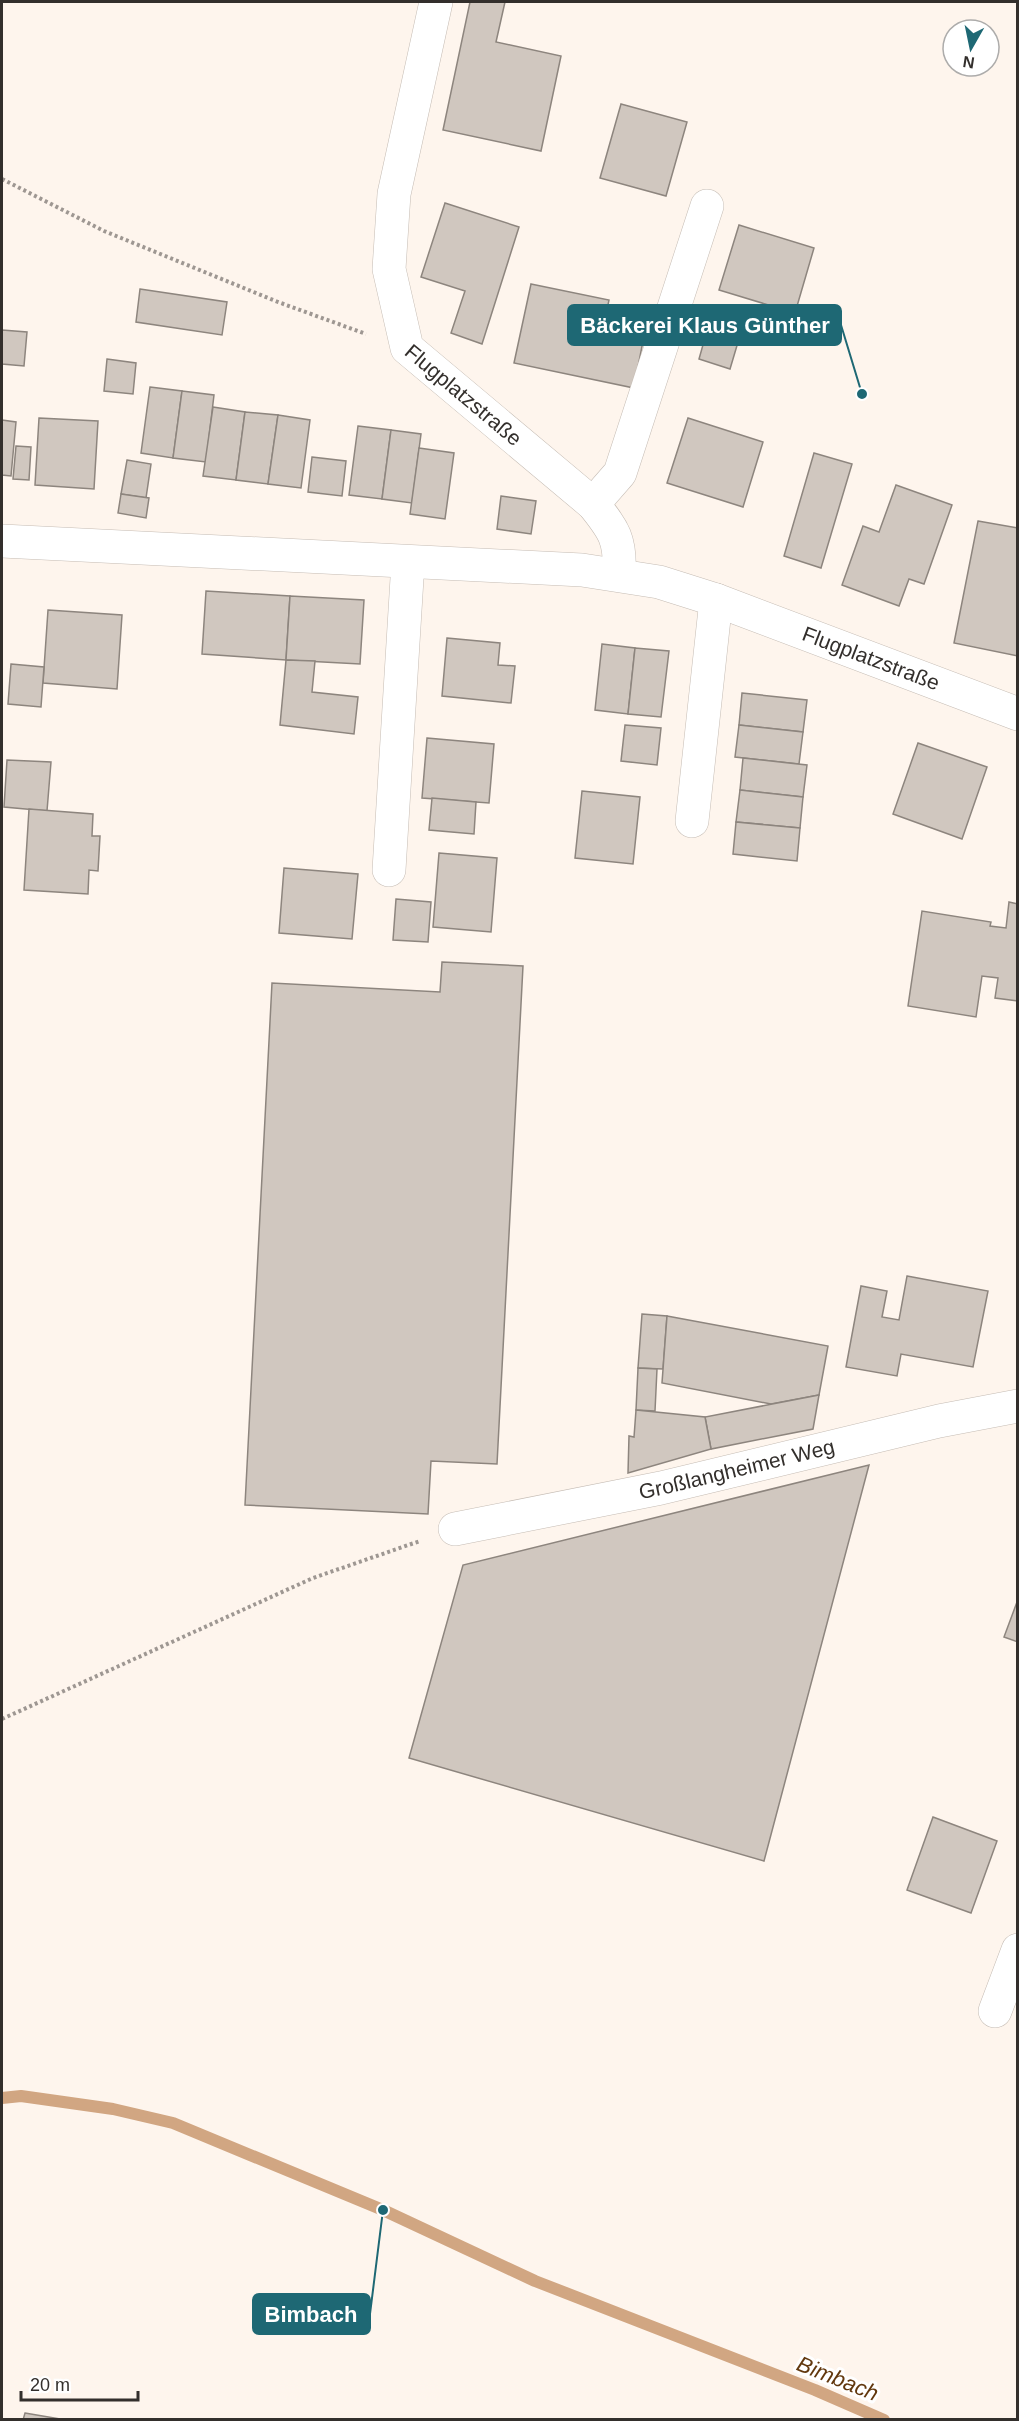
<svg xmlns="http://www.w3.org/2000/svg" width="1019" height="2421" font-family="Helvetica,sans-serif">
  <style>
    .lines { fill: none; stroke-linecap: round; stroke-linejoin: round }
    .stream { stroke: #d1a682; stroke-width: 12 }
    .building { fill: #d0c7bf; stroke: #8d857e; stroke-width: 1.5 }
    .minor-casing { stroke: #c5bcb4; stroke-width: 34 }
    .path { stroke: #9e9792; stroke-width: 4; stroke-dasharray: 3 3; stroke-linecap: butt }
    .minor { stroke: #fff; stroke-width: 33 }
    .labels { text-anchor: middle; stroke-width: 6; stroke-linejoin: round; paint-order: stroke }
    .street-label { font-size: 21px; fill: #332f2c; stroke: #fff }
    .water-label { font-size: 22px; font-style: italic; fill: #62380e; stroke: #fff }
    .leader { fill: none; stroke: #1e6874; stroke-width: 2 }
    .callout-dot { fill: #1e6874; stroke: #fff; stroke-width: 2 }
    .callout { fill: #1e6874; stroke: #1e6874; stroke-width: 2 }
    .callout-label { font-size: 22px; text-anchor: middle; font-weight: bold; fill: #fff }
  </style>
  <rect width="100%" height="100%" fill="#fef5ed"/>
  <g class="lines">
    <!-- stream -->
    <polyline class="stream" points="2,2098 21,2096 113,2109 173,2123 383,2210 535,2281 815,2390 884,2420"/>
  </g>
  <!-- building -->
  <g class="building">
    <polygon points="470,2 505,2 496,42 561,56 541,151 443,130"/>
    <polygon points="621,104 687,122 666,196 600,178"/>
    <polygon points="445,203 519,227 482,344 451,333 465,291 421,277"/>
    <polygon points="739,225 814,248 795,313 719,290"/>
    <polygon points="531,284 609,300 602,333 643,341 634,388 514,363"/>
    <polygon points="140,289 227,302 222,335 136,322"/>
    <polygon points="712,313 744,322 730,369 699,359"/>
    <polygon points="2,330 27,332 24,366 2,364"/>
    <polygon points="107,359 136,363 133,394 104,391"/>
    <polygon points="150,387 182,391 173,458 141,453"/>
    <polygon points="182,391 214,395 206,462 173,458"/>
    <polygon points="213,407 245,412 236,480 203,476"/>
    <polygon points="245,412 278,415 268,484 236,480"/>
    <polygon points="278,415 310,420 301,488 268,484"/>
    <polygon points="39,418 98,421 94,489 35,485"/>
    <polygon points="688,418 763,442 743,507 667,483"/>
    <polygon points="2,420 16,422 11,476 2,475"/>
    <polygon points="358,426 391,430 382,499 349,495"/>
    <polygon points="391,430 421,434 412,503 382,499"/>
    <polygon points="16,446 31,447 29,480 13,479"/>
    <polygon points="419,448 454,453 445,519 410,514"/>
    <polygon points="814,453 852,464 821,568 784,556"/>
    <polygon points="312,457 346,461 342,496 308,492"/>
    <polygon points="127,460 151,464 146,498 121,494"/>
    <polygon points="896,485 952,505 924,584 909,579 899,606 842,585 863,526 879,532"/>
    <polygon points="121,494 149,498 146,518 118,513"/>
    <polygon points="501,496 536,501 531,534 497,529"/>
    <polygon points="978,521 1018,528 1018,656 954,643"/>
    <polygon points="206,591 290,596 286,660 202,654"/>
    <polygon points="290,596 364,600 360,664 286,660"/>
    <polygon points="48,610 122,615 117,689 43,683"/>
    <polygon points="447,638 500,643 498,665 515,666 511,703 442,696"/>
    <polygon points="602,644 635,648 628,714 595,710"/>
    <polygon points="635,648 669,651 661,717 628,714"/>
    <polygon points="286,660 315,661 312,692 358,697 354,734 280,725"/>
    <polygon points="11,664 44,667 41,707 8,704"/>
    <polygon points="742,693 807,700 803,732 739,725"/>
    <polygon points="625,725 661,728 657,765 621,761"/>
    <polygon points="739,725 803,732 799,764 735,757"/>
    <polygon points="427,738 494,744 489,803 422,798"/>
    <polygon points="918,743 987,767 962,839 893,814"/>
    <polygon points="743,758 807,765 803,797 740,790"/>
    <polygon points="7,760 51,762 47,811 4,807"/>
    <polygon points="740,790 803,797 800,828 736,822"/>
    <polygon points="582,791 640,797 633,864 575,858"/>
    <polygon points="432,798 476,802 474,834 429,830"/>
    <polygon points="29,809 93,814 92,836 100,836 98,871 89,870 88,894 24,890"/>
    <polygon points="736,822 800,828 797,861 733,854"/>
    <polygon points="439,853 497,858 491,932 433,927"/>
    <polygon points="284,868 358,874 352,939 279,933"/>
    <polygon points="396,899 431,902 428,942 393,940"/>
    <polygon points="1009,902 1018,904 1018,1001 995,998 998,978 982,976 976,1017 908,1006 922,911 991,922 990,926 1006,928"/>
    <polygon points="442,962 523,966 497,1464 431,1461 428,1514 245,1505 272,983 440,992"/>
    <polygon points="907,1276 988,1291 973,1367 901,1354 897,1376 846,1367 861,1286 887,1291 882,1317 899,1320"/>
    <polygon points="642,1314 667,1316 663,1369 638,1368"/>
    <polygon points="667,1316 828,1346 819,1395 771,1404 662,1383"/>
    <polygon points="638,1368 657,1369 655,1411 636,1410"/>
    <polygon points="819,1395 813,1429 711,1449 705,1417"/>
    <polygon points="636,1410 705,1417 711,1449 628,1473 629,1436 634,1437"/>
    <polygon points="869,1465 764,1861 409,1758 463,1565"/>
    <polygon points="1017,1602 1018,1602 1018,1642 1004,1637"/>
    <polygon points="933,1817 997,1841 971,1913 907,1890"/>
    <polygon points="25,2413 66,2420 23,2420"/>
  </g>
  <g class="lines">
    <!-- minor casing -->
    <g class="minor-casing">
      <g id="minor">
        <path id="s1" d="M 436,2 L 394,194 L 389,269 L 407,348 L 593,504 C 614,530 621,540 619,574"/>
        <polyline points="593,504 620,473 707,206"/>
        <path id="s2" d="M 2,541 L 582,570 L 659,582 L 716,600 L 1018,714"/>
        <polyline points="692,821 716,600"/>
        <polyline points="389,870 408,562"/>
        <path id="s3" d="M 455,1529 L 661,1488 L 939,1421 L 1018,1406"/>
        <polyline points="995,2011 1018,1950"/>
      </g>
    </g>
    <!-- path -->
    <g class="path">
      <polyline points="2,179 104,231 278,302 366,334"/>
      <polyline points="2,1719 313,1578 420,1541"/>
    </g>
    <!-- minor -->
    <use href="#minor" class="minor"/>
  </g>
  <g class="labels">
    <!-- street labels -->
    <g class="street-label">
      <text dy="7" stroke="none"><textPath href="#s1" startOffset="426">Flugplatzstraße</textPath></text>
      <text dy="7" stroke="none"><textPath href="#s2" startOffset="884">Flugplatzstraße</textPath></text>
      <text dy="7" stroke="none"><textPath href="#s3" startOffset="288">Großlangheimer Weg</textPath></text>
    </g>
    <!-- water labels -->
    <g class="water-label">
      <text transform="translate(838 2378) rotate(22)" y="8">Bimbach</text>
    </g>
  </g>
  <!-- callouts -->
  <path class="leader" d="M862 394L841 325M383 2210L370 2314"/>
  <g class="callout-dot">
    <circle cx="862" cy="394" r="6"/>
    <circle cx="383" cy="2210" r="6"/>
  </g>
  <g class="callout">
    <rect x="568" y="305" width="273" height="40" rx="6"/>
    <rect x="253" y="2294" width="117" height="40" rx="6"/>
  </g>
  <g class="callout-label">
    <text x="705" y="333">Bäckerei Klaus Günther</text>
    <text x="311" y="2322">Bimbach</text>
  </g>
  <!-- border -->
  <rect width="1019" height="2421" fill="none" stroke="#332f2c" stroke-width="6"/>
  <!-- north arrow -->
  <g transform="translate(971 48) rotate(189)"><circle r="28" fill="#ffffff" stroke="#adacab" stroke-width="1.5"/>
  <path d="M0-4.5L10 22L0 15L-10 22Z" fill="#1e6874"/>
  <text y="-9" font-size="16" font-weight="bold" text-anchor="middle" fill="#332f2c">N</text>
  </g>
  <!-- scale -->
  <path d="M21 2391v9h117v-9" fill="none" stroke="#332f2c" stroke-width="3"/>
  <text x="30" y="2391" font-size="18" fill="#332f2c" stroke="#ffffff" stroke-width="4.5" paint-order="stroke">20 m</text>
</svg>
